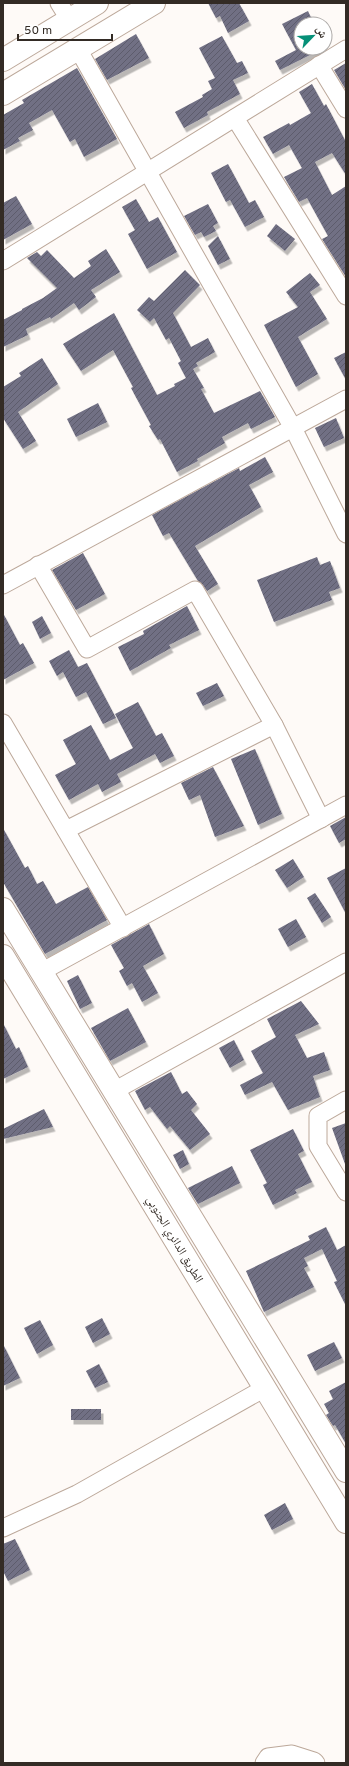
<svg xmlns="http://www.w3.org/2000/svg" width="349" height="1766" font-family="Overpass,'Noto Naskh Arabic',sans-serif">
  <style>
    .building { fill: url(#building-hatch); filter: url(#shadow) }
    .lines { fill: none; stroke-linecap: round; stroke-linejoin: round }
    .minor-casing { stroke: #bca89a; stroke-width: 19 }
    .major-casing { stroke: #bca89a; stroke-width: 24 }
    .highway-casing { stroke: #bca89a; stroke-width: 24 }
    .minor { stroke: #fff; stroke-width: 17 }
    .major { stroke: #fff; stroke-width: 22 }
    .highway { stroke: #fff; stroke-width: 22 }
    .labels { text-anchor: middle; stroke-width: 4; stroke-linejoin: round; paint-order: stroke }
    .street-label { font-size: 12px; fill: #332b25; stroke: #fff }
  </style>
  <defs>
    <pattern id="building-hatch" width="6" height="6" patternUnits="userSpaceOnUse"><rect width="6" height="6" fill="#717084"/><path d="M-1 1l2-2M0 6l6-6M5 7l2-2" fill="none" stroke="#5d5c6c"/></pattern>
    <filter id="shadow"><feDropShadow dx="2.5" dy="4.5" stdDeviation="0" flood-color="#0004"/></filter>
  </defs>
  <rect width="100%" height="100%" fill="#fefaf7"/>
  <!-- building -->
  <g class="building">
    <polygon points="208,3 239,3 249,21 228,33 220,16 216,18"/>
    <polygon points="308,11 314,24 301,24 301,48 324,48 280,70 275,61 296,50 282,24"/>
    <polygon points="136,34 149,58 107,80 95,59"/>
    <polygon points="222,36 237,63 242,61 248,73 233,80 240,94 207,112 208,115 184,128 175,112 203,97 202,95 212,89 208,81 215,78 199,48"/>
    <polygon points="346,63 346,90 334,70"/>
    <polygon points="77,68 117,139 84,157 75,139 70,142 52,110 29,123 33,130 18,138 20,141 3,150 3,115 24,103 22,100"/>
    <polygon points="312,84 324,106 326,104 346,142 346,175 332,153 315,162 332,195 346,186 346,277 322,239 328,236 307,198 299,202 284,177 302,168 289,145 273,154 263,137 289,123 290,125 311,113 299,92"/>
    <polygon points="228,164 249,203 255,200 264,217 245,227 230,200 226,202 211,173"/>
    <polygon points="16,196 32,224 3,240 3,203"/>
    <polygon points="136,199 149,222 158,217 177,252 147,269 128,234 135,230 122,207"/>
    <polygon points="208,204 218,223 213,226 216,231 204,237 201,232 195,235 184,216"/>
    <polygon points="276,224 295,239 285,251 267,236"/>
    <polygon points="218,236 230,259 218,265 208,246"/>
    <polygon points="106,249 120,272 91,290 96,297 79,310 74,303 51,319 50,317 26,329 28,335 3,347 3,320 22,310 22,309 43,298 57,288 27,258 37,252 41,256 47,250 74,278 91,266 88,261"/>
    <polygon points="185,270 200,285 173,313 191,347 208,338 215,352 196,363 198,366 193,369 204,388 201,389 214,413 260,391 275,417 251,429 248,423 222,437 225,443 197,459 198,461 177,472 160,439 158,440 149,426 151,425 131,388 133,387 113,350 81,371 63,344 114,313 157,395 175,386 174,384 186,378 178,363 181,361 169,338 166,340 154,318 150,322 137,310 149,297 154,301"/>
    <polygon points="310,273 320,285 310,292 327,319 298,337 318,374 296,387 264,325 298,307 286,292"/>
    <polygon points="346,352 346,380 334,358"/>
    <polygon points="42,358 58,384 18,412 36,441 23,449 3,418 3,387 21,376 19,373"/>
    <polygon points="98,403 107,422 76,437 67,419"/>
    <polygon points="336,418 344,438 324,447 315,428"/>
    <polygon points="265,457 273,472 249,485 261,507 195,546 218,584 207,591 203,585 198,581 169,533 163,536 152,515 239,468 240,471"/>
    <polygon points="83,553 105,594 76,610 52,570"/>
    <polygon points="317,557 320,565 330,561 340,588 329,592 332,600 274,622 257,580"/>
    <polygon points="187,606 199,630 169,645 171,648 130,671 118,647 144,634 143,631"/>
    <polygon points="3,613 20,645 23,643 34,663 3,680"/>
    <polygon points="42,616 51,633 40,639 32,622"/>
    <polygon points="69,650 78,667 87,663 116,718 103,724 86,692 76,697 63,672 57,676 49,661"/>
    <polygon points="217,683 224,696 203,706 196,693"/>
    <polygon points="138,702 156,736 162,733 174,756 160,763 155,754 117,774 121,782 102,792 98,784 69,800 55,775 76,764 63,740 91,725 110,760 133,748 115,714"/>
    <polygon points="255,749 282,814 258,825 231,759"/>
    <polygon points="213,767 244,826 215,837 200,795 189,800 181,783"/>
    <polygon points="346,817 346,839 339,843 330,826"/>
    <polygon points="3,828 25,868 28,866 37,884 43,881 56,904 88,887 107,920 45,954 3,882"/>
    <polygon points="293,859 304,877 287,888 275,870"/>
    <polygon points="346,868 346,914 327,878"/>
    <polygon points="315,893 331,917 322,923 307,898"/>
    <polygon points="296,919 306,937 288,947 278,929"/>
    <polygon points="149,924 164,954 143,966 158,993 142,1002 132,983 127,986 119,971 124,968 111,945"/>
    <polygon points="78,975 92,1003 80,1009 67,981"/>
    <polygon points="301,1001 319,1024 295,1035 307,1058 324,1052 330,1070 313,1076 320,1097 288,1110 272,1082 245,1095 240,1085 263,1073 251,1051 276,1037 267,1019"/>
    <polygon points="128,1008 146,1042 110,1061 91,1028"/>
    <polygon points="3,1023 16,1049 19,1047 28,1067 3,1079"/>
    <polygon points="234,1040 244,1060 230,1068 219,1048"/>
    <polygon points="171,1072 182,1094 187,1091 197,1104 191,1110 210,1134 190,1150 170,1126 167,1129 150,1107 145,1110 135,1091"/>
    <polygon points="44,1109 53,1127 3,1139 3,1129"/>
    <polygon points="346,1123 346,1164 345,1164 332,1128"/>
    <polygon points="293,1129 304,1151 298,1154 312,1182 295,1190 297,1193 273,1205 263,1185 267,1183 250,1150"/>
    <polygon points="183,1150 189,1164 180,1169 173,1155"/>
    <polygon points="232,1166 240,1183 198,1204 188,1188"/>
    <polygon points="326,1227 337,1250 346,1245 346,1306 334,1282 337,1281 322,1249 304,1258 308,1266 304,1268 314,1287 264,1312 246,1271 310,1240 308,1236"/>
    <polygon points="102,1318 110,1334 93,1343 85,1327"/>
    <polygon points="40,1320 53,1345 37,1354 24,1328"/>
    <polygon points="334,1342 342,1358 315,1371 307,1355"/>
    <polygon points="3,1344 20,1378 3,1386"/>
    <polygon points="99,1364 108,1382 95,1388 86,1371"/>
    <polygon points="346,1382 346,1444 335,1425 333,1426 326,1415 329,1413 324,1404 333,1399 329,1391"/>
    <rect x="71" y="1409" width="30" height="11"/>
    <polygon points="285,1503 293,1519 272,1530 264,1515"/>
    <polygon points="15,1539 30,1570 8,1581 3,1571 3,1544"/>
  </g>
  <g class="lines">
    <!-- minor casing -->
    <g class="minor-casing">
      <g id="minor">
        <polyline points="59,3 69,19"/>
        <polyline points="78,49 293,428 346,534"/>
        <polyline points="319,65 346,109"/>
        <polyline points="235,118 346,296"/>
        <polyline points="3,261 346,49"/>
        <polyline points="38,565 87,649 195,590 274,725"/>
        <polyline points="3,585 346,399"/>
        <polyline points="3,723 123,928"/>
        <polyline points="66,830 274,725 321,819"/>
        <polyline points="41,972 346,805"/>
        <polyline points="114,1091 346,962"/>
        <polyline points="346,1100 318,1116 318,1146 346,1192"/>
        <polyline points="3,1528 77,1494 265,1388"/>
        <polyline points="264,1763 268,1757 292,1754 314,1761 316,1763"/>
      </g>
    </g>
    <!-- major casing -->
    <g class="major-casing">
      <g id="major">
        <polyline points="3,909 346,1471"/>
        <polyline points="3,956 346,1522"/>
      </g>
    </g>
    <!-- highway casing -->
    <g class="highway-casing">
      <g id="highway">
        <polyline points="3,60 97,3"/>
        <polyline points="3,94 154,3"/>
      </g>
    </g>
    <!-- minor -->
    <use href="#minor" class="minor"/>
    <!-- major -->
    <use href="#major" class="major"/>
    <!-- highway -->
    <use href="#highway" class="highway"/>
  </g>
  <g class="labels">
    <!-- street labels -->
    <g class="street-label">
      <text transform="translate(175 1239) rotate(59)" y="4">الطريق الدائري الجنوبي</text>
    </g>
  </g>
  <!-- border -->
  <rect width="349" height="1766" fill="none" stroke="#332b25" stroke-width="8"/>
  <!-- north arrow -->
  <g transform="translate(313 36) rotate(65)"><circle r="19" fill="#ffffff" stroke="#adaaa8"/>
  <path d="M0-3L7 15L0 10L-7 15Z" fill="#069078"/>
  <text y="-6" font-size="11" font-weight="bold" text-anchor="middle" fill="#332b25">ش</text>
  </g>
  <!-- scale -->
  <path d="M18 34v6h94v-6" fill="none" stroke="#332b25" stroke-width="2"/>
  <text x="24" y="34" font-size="12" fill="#332b25" stroke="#ffffff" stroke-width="3" paint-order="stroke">50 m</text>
</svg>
